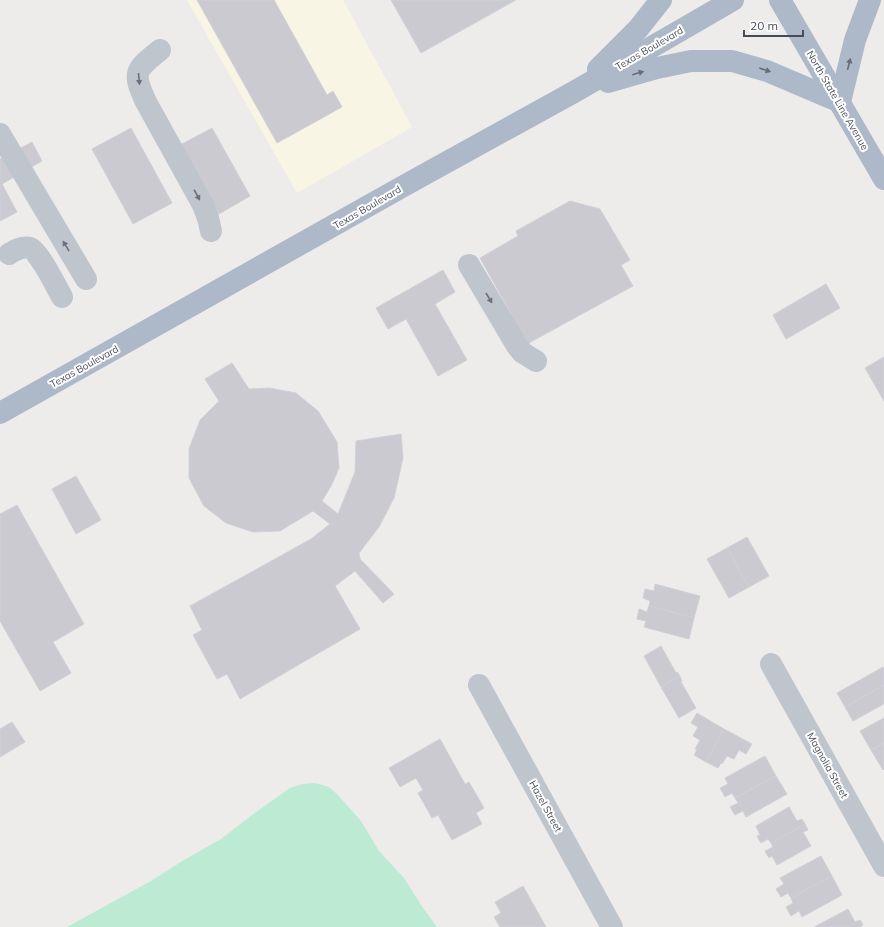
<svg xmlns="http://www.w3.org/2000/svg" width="884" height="927" font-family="Mulish,sans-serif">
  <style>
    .commercial { fill: #f9f5e4 }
    .green { fill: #bcead2 }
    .building { fill: #cacad0; stroke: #d0d1d7 }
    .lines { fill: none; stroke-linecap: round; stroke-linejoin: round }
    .minor { stroke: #bec5cd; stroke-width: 22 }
    .major { stroke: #adb8c9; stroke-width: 22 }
    .oneway { fill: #656d79 }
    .oneway2 { fill: #6a717a }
    .labels { text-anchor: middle; stroke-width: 4; stroke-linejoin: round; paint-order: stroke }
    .street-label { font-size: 10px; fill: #464d57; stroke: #fff }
  </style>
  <rect width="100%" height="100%" fill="#eeeceb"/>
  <!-- commercial -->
  <polygon class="commercial" points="187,0 343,0 412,127 297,193"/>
  <!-- green -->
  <polygon class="green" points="315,783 329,787 338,795 361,821 379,851 404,878 423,908 437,927 67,927 151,881 184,860 221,839 252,815 290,788 303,784"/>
  <!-- building -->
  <g class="building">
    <polygon points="197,0 274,0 327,95 333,91 342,107 277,143"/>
    <polygon points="391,0 516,0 421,53"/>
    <polygon points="131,128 172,203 133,224 92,149"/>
    <polygon points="212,128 250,196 219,214 180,145"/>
    <polygon points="32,142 42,161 2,184 17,212 0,221 0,159"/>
    <polygon points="570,201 600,209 630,260 621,265 633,286 527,344 497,322 511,314 480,258 518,236 516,231"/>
    <polygon points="443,270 455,292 435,304 467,360 438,376 406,319 388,329 376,308"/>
    <polygon points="826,284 840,308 786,339 773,315"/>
    <polygon points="884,357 884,401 865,368"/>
    <polygon points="232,363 249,389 269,388 296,393 318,411 337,442 339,468 331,486 322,501 338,514 355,472 356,441 401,434 403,458 394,498 379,527 359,553 360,559 394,594 383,603 355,571 335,586 360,629 240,699 227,674 217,679 193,635 202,630 190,606 311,539 330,524 313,511 280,531 253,532 226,523 204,506 189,478 189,449 200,420 219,401 205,379"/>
    <polygon points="76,476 101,520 76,534 52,489"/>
    <polygon points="17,505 84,624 53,642 71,673 40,691 0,621 0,514"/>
    <polygon points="747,537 769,576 749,587 727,548"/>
    <polygon points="727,548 749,587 729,598 707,559"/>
    <polygon points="655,584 700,596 694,618 649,606 650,601 643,598 645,589 654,591"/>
    <polygon points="649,606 694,618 689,639 644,627 646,621 637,619 639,609 647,612"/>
    <polygon points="661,646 676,673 677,672 680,676 661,687 644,656"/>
    <polygon points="883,667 884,669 884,685 845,707 837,693"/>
    <polygon points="680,676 682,681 681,682 696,708 679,718 661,687"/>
    <polygon points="884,685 884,704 853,721 845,707"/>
    <polygon points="697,713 724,729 706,762 694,755 697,750 695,749 700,740 693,736 698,727 691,723"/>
    <polygon points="884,718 884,743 871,750 860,731"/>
    <polygon points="12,722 25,742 0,757 0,729"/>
    <polygon points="724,729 752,744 746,754 739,750 734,759 727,756 722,764 721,763 718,768 706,762"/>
    <polygon points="440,739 465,784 469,782 484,808 476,813 482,824 452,840 438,815 432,818 418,793 423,790 416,778 400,787 389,768"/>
    <polygon points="884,743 884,769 883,770 871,750"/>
    <polygon points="765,756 776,776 735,798 732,793 725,797 720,788 728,784 725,778"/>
    <polygon points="776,776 787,794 746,817 743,811 735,815 730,807 738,803 735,798"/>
    <polygon points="789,807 797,821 802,819 805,824 771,843 768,839 761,843 757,836 760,835 756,826"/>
    <polygon points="805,824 808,830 803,832 811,846 777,865 772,856 769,858 765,851 773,847 771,843"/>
    <polygon points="821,856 832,876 791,898 788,893 781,897 776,889 784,884 780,878"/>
    <polygon points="832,876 842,895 802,917 799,911 791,916 786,907 793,903 791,898"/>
    <polygon points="523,886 546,927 500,927 494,917 501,913 495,902"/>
    <polygon points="848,909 855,922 860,920 863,925 860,927 814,927"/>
  </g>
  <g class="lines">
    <!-- minor -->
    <g class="minor">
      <path d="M 160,50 C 135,70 132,72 146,102 L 203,205 L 208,218 L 211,231"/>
      <polyline points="0,134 86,279"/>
      <path d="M 9,254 C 15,250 22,246 30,248 C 38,250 57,288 62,297"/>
      <polyline points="469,265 517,346 523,353 536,361"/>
      <polyline points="771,664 884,866"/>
      <polyline points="479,685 612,927"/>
    </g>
    <!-- major -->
    <g class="major">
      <polyline points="780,0 884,179"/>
      <polyline points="598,69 638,29 661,0"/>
      <polyline points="608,82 657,68 691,61 732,61 767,71 840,102"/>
      <polyline points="840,102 855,40 870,0"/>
      <polyline points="0,413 409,183 574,92 733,0"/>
    </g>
  </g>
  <!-- one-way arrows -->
  <defs><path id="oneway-solid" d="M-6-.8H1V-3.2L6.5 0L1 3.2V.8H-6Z"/></defs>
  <g class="oneway">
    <use href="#oneway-solid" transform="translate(849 64) rotate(-76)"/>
    <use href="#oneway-solid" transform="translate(765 70) rotate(19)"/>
    <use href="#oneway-solid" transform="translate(638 73) rotate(-16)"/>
  </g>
  <g class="oneway2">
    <use href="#oneway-solid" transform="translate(139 79) rotate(85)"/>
    <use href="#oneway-solid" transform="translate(197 195) rotate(61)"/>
    <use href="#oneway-solid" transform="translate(66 246) rotate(-121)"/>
    <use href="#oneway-solid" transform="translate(489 298) rotate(59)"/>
  </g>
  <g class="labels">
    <!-- street labels -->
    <g class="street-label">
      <text transform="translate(649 48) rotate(-30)" y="4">Texas Boulevard</text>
      <text transform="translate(838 100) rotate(60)" y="4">North State Line Avenue</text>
      <text transform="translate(367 207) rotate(-30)" y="4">Texas Boulevard</text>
      <text transform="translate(84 366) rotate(-29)" y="4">Texas Boulevard</text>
      <text transform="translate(828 765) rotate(61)" y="4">Magnolia Street</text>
      <text transform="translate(546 806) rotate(61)" y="4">Hazel Street</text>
    </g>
  </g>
  <!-- scale -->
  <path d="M744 30v6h59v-6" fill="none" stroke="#464d57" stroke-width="2"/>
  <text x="750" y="30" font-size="12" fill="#464d57" stroke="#ffffff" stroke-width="3" paint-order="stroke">20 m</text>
</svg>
